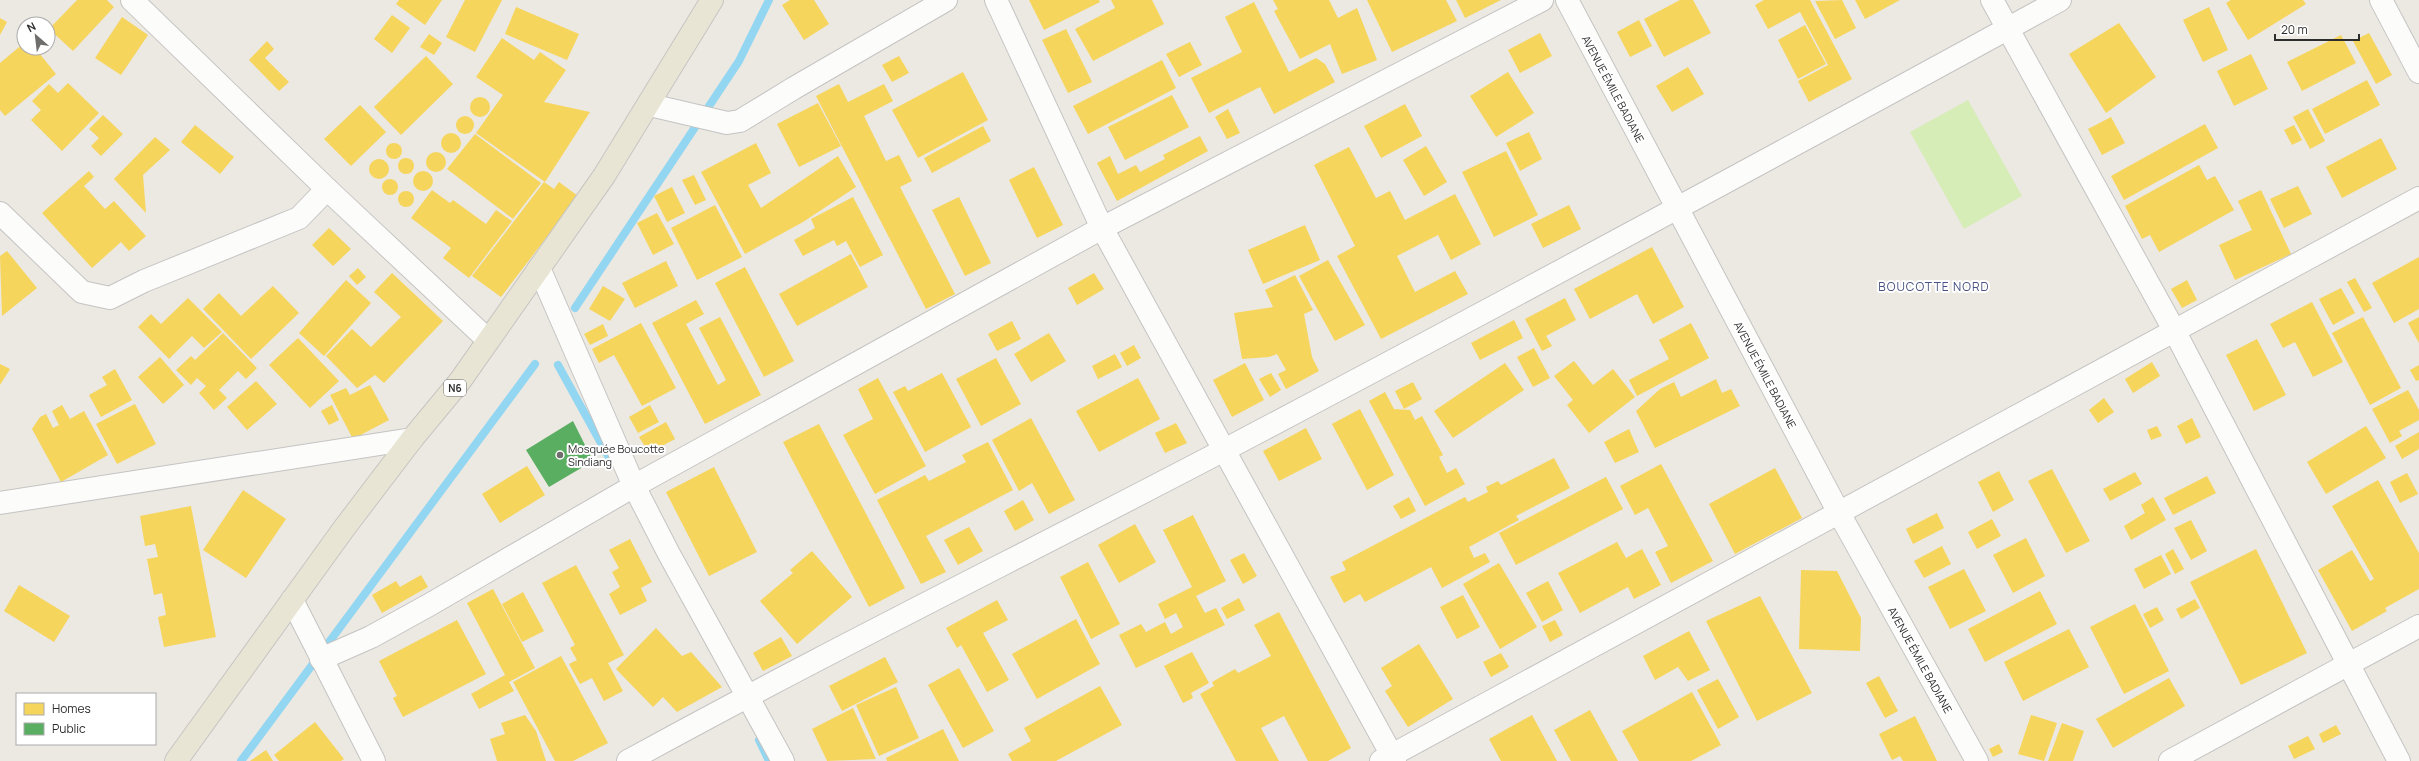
<svg xmlns="http://www.w3.org/2000/svg" width="2419" height="761" font-family="Manrope,sans-serif">
  <style>
    .pitch { fill: #d7edb7 }
    .homes { fill: #f6d55c }
    .public { fill: #5aae61 }
    .lines { fill: none; stroke-linecap: round; stroke-linejoin: round }
    .stream { stroke: #92d6f1; stroke-width: 8 }
    .minor-casing { stroke: #c5c4c3; stroke-width: 24 }
    .major-casing { stroke: #c6c5c3; stroke-width: 24 }
    .minor { stroke: #fcfcfb; stroke-width: 22 }
    .major { stroke: #e9e5d4; stroke-width: 22 }
    .poi-dot { fill: #706e6c; stroke: #fff; stroke-width: 1.5 }
    .labels { text-anchor: middle; stroke-width: 4; stroke-linejoin: round; paint-order: stroke }
    .shield { fill: #fff; stroke: #6c6c6c; stroke-width: 1 }
    .shield-label { font-size: 10px; font-weight: bold; fill: #2d2d2d }
    .street-label { font-size: 11px; fill: #2d2d2d; stroke: #fff }
    .poi-label { font-size: 11px; fill: #2d2d2d; stroke: #fff; text-anchor: start }
    .neighbourhood-label { font-size: 12px; letter-spacing: 1px; fill: #495282; stroke: #fff }
  </style>
  <rect width="100%" height="100%" fill="#ece8e2"/>
  <!-- pitch -->
  <polygon class="pitch" points="1968,100 2022,196 1964,229 1910,132"/>
  <!-- homes -->
  <g class="homes">
    <polygon points="77,0 107,0 114,7 73,51 49,29"/>
    <polygon points="399,0 442,0 425,25 396,4"/>
    <polygon points="465,0 502,0 475,52 446,37"/>
    <polygon points="790,0 814,0 829,24 804,40 782,5"/>
    <polygon points="1029,0 1099,0 1100,2 1044,30"/>
    <polygon points="1111,0 1152,0 1164,24 1093,61 1075,29 1115,8"/>
    <polygon points="1273,0 1329,0 1338,18 1357,8 1377,60 1342,74 1330,44 1300,59 1274,11 1278,9"/>
    <polygon points="1367,0 1446,0 1457,21 1392,52"/>
    <polygon points="1456,0 1501,0 1465,18"/>
    <polygon points="1680,0 1693,0 1711,33 1664,57 1644,19"/>
    <polygon points="1764,0 1810,0 1852,79 1809,102 1798,81 1828,65 1800,12 1768,29 1755,5"/>
    <polygon points="1842,0 1856,28 1835,39 1815,1"/>
    <polygon points="1855,0 1900,0 1865,19"/>
    <polygon points="2231,0 2303,0 2306,4 2248,40 2226,3"/>
    <polygon points="1254,2 1289,72 1316,58 1325,64 1335,82 1274,114 1260,87 1209,113 1191,78 1242,52 1225,17"/>
    <polygon points="516,7 579,34 567,60 505,34"/>
    <polygon points="2209,7 2228,50 2203,62 2183,20"/>
    <polygon points="392,15 410,28 392,53 374,39"/>
    <polygon points="122,17 148,35 121,75 95,58"/>
    <polygon points="0,18 7,22 0,35"/>
    <polygon points="1639,20 1652,46 1630,57 1617,32"/>
    <polygon points="2119,23 2156,77 2106,113 2069,54"/>
    <polygon points="1805,25 1826,64 1798,79 1778,40"/>
    <polygon points="1066,29 1092,82 1068,93 1042,40"/>
    <polygon points="1540,33 1552,56 1520,73 1508,50"/>
    <polygon points="2369,33 2392,75 2376,84 2353,41"/>
    <polygon points="429,34 442,43 434,55 420,47"/>
    <polygon points="2341,35 2356,63 2302,91 2287,62"/>
    <polygon points="502,38 534,60 540,52 566,70 544,102 590,112 545,182 476,133 503,95 476,77"/>
    <polygon points="267,41 274,49 265,58 289,82 279,91 249,60"/>
    <polygon points="1190,42 1202,65 1179,77 1166,54"/>
    <polygon points="24,43 24,48 35,48 56,74 5,116 0,110 0,63"/>
    <polygon points="2251,54 2268,89 2234,106 2217,71"/>
    <polygon points="426,56 453,84 401,135 374,107"/>
    <polygon points="899,56 909,73 892,82 882,65"/>
    <polygon points="1162,60 1176,88 1088,134 1073,106"/>
    <polygon points="1688,67 1704,94 1672,112 1656,86"/>
    <polygon points="963,72 988,120 918,158 892,110"/>
    <polygon points="1508,72 1534,113 1496,137 1470,96"/>
    <polygon points="2367,80 2380,105 2325,134 2312,109"/>
    <polygon points="68,83 99,113 62,151 31,120 41,110 32,101 49,84 58,93"/>
    <polygon points="839,84 848,102 884,84 893,101 864,116 886,161 899,155 912,181 900,187 955,294 926,309 816,96"/>
    <polygon points="1172,95 1189,127 1125,160 1108,127"/>
    <circle cx="480" cy="107" r="10"/>
    <polygon points="818,103 841,146 799,167 777,124"/>
    <polygon points="1405,104 1422,136 1381,158 1364,126"/>
    <polygon points="360,105 386,132 351,166 324,139"/>
    <polygon points="1228,109 1240,133 1227,139 1215,117"/>
    <polygon points="2308,109 2325,141 2310,149 2293,117"/>
    <polygon points="103,115 123,134 101,156 91,146 99,138 89,129"/>
    <circle cx="465" cy="125" r="9"/>
    <polygon points="2111,117 2125,143 2102,155 2088,129"/>
    <polygon points="2205,124 2218,148 2124,200 2111,176"/>
    <polygon points="195,125 234,157 220,174 181,142"/>
    <polygon points="2294,125 2302,140 2292,145 2284,130"/>
    <polygon points="983,126 991,141 932,173 924,158"/>
    <polygon points="1529,132 1542,159 1520,171 1506,143"/>
    <circle cx="451" cy="143" r="10"/>
    <polygon points="475,134 541,183 513,219 447,169"/>
    <polygon points="1200,136 1208,151 1117,201 1097,163 1110,156 1118,174 1136,165 1140,172 1165,159 1163,155"/>
    <polygon points="155,137 170,150 143,175 146,213 114,179"/>
    <polygon points="2381,138 2397,169 2342,198 2326,167"/>
    <circle cx="394" cy="151" r="8"/>
    <polygon points="756,143 771,173 748,185 761,208 838,156 856,187 803,222 745,254 701,172"/>
    <polygon points="1426,146 1447,182 1424,196 1403,160"/>
    <polygon points="1349,147 1376,198 1390,191 1405,220 1455,194 1481,244 1451,260 1438,235 1397,256 1415,292 1455,271 1468,294 1381,339 1337,256 1355,246 1314,165"/>
    <polygon points="1506,151 1538,215 1494,237 1462,172"/>
    <circle cx="436" cy="162" r="10"/>
    <circle cx="406" cy="166" r="8"/>
    <circle cx="379" cy="169" r="10"/>
    <polygon points="2199,165 2207,180 2215,176 2234,210 2159,252 2150,235 2142,239 2125,206"/>
    <polygon points="1034,167 1063,225 1037,238 1009,180"/>
    <circle cx="423" cy="181" r="10"/>
    <polygon points="89,171 94,177 84,186 105,209 114,201 146,236 129,251 121,242 92,268 42,213"/>
    <polygon points="694,175 706,200 695,205 682,180"/>
    <circle cx="390" cy="187" r="8"/>
    <polygon points="544,182 554,189 559,182 578,196 501,297 472,276"/>
    <polygon points="2298,186 2312,214 2284,228 2270,199"/>
    <polygon points="672,187 685,213 667,222 654,196"/>
    <polygon points="432,190 450,203 453,200 486,224 496,210 512,221 469,278 443,258 451,248 411,218"/>
    <polygon points="2261,190 2291,254 2235,280 2219,245 2252,230 2238,201"/>
    <circle cx="406" cy="199" r="8"/>
    <polygon points="853,197 883,255 860,267 846,241 837,246 834,240 803,256 794,240 815,228 811,219"/>
    <polygon points="959,197 991,263 965,276 932,210"/>
    <polygon points="715,205 742,257 697,280 671,228"/>
    <polygon points="1569,205 1581,229 1543,248 1531,224"/>
    <polygon points="657,213 674,244 653,255 637,223"/>
    <polygon points="1305,225 1320,260 1263,284 1248,250"/>
    <polygon points="329,228 351,249 333,266 312,245"/>
    <polygon points="1652,247 1684,307 1653,324 1637,294 1590,319 1574,289"/>
    <polygon points="7,251 37,288 2,316 0,256"/>
    <polygon points="851,254 868,287 797,326 779,294"/>
    <polygon points="2419,257 2419,309 2394,323 2372,283"/>
    <polygon points="1328,260 1365,325 1335,341 1299,276"/>
    <polygon points="666,261 678,286 635,308 622,283"/>
    <polygon points="745,267 794,361 764,377 715,283"/>
    <polygon points="358,268 366,277 357,285 349,276"/>
    <polygon points="392,273 443,321 384,383 375,375 357,388 326,356 352,329 371,347 401,317 374,292"/>
    <polygon points="1094,273 1104,289 1077,305 1068,288"/>
    <polygon points="1295,275 1313,310 1304,314 1312,357 1319,371 1286,389 1278,374 1286,370 1277,354 1269,357 1242,359 1234,313 1273,307 1265,290"/>
    <polygon points="2355,278 2372,308 2364,312 2347,282"/>
    <polygon points="346,280 371,303 324,356 299,333"/>
    <polygon points="2187,280 2197,300 2182,308 2171,289"/>
    <polygon points="273,286 299,313 251,359 203,309 219,293 241,316"/>
    <polygon points="603,286 625,299 610,321 589,309"/>
    <polygon points="2341,288 2355,313 2333,325 2319,299"/>
    <polygon points="188,298 222,332 204,348 192,336 169,359 138,327 151,314 161,324"/>
    <polygon points="1565,298 1576,320 1546,336 1552,346 1542,351 1525,319"/>
    <polygon points="696,300 704,314 686,324 718,385 726,380 699,328 720,317 761,395 705,424 652,323"/>
    <polygon points="2312,302 2343,362 2313,377 2295,342 2283,348 2270,324"/>
    <polygon points="2363,317 2401,388 2370,405 2332,333"/>
    <polygon points="2419,317 2419,343 2408,323"/>
    <polygon points="1514,320 1523,338 1480,360 1471,343"/>
    <polygon points="1012,321 1021,339 997,351 988,334"/>
    <polygon points="641,323 676,388 642,406 614,355 599,363 592,349"/>
    <polygon points="1691,323 1709,358 1637,396 1629,380 1669,359 1659,340"/>
    <polygon points="603,324 608,336 590,345 584,334"/>
    <polygon points="223,333 257,368 246,379 238,371 219,390 227,398 214,410 199,393 206,386 197,378 191,385 176,370 191,356 195,360"/>
    <polygon points="1049,333 1066,361 1031,382 1014,354"/>
    <polygon points="298,338 339,381 310,408 269,365"/>
    <polygon points="2257,339 2286,395 2254,411 2226,355"/>
    <polygon points="1134,345 1141,358 1127,366 1120,353"/>
    <polygon points="1534,348 1550,378 1533,387 1517,357"/>
    <polygon points="1115,354 1122,367 1098,379 1092,366"/>
    <polygon points="160,357 184,385 163,404 138,377"/>
    <polygon points="996,358 1021,404 981,426 956,379"/>
    <polygon points="1574,361 1593,385 1613,369 1635,397 1589,433 1567,405 1573,400 1554,376"/>
    <polygon points="2152,362 2160,376 2133,393 2125,379"/>
    <polygon points="1245,363 1264,400 1232,417 1213,380"/>
    <polygon points="1505,363 1524,390 1453,438 1434,411"/>
    <polygon points="0,364 10,369 0,385"/>
    <polygon points="2419,365 2419,380 2416,381 2410,370"/>
    <polygon points="115,369 132,400 101,417 89,395 107,385 102,377"/>
    <polygon points="942,373 971,427 925,452 893,392 905,386 908,391"/>
    <polygon points="1271,373 1281,390 1270,397 1259,379"/>
    <polygon points="878,378 926,466 875,494 843,435 873,419 858,389"/>
    <polygon points="1138,378 1160,419 1099,452 1076,411"/>
    <polygon points="1716,379 1722,393 1731,389 1740,406 1655,448 1636,411 1660,389 1674,382 1681,397"/>
    <polygon points="256,381 277,404 247,430 227,407"/>
    <polygon points="1413,382 1422,399 1404,409 1395,391"/>
    <polygon points="370,385 389,420 353,439 330,395 346,388 350,395"/>
    <polygon points="2408,390 2419,410 2419,420 2399,431 2402,436 2390,443 2372,409"/>
    <polygon points="1385,392 1394,409 1410,410 1415,420 1422,416 1443,455 1439,457 1447,473 1456,468 1465,484 1425,506 1369,401"/>
    <polygon points="2104,398 2114,412 2098,423 2089,410"/>
    <polygon points="135,404 156,444 117,464 96,424"/>
    <polygon points="62,405 70,419 84,411 108,455 61,482 32,429 40,417 46,414 53,428 59,425 52,411"/>
    <polygon points="332,405 339,420 329,425 321,411"/>
    <polygon points="650,405 659,422 638,433 629,417"/>
    <polygon points="1360,409 1394,475 1367,490 1332,424"/>
    <polygon points="1031,418 1075,500 1049,514 1032,483 1019,491 992,440"/>
    <polygon points="2192,418 2201,437 2186,444 2177,426"/>
    <polygon points="666,422 675,439 649,453 639,437"/>
    <polygon points="1176,423 1187,443 1165,453 1155,433"/>
    <polygon points="819,424 905,588 869,607 783,442"/>
    <polygon points="2157,426 2162,436 2151,440 2147,430"/>
    <polygon points="2366,426 2386,458 2326,494 2307,462"/>
    <polygon points="1306,428 1322,459 1279,481 1263,451"/>
    <polygon points="1629,429 1639,452 1615,463 1604,442"/>
    <polygon points="2419,432 2419,449 2402,459 2395,446"/>
    <polygon points="988,442 1013,490 926,536 946,572 921,584 877,500 925,475 929,481 966,462 962,455"/>
    <polygon points="1554,458 1570,488 1516,516 1519,520 1469,547 1474,558 1485,553 1490,562 1442,588 1431,567 1365,602 1360,594 1344,603 1330,577 1346,570 1342,562 1465,497 1468,502 1488,492 1486,487 1498,481 1501,485"/>
    <polygon points="1661,464 1713,561 1671,583 1655,552 1668,546 1648,508 1635,515 1620,486"/>
    <polygon points="527,466 545,495 500,523 482,494"/>
    <polygon points="714,467 757,552 709,576 666,492"/>
    <polygon points="1775,468 1802,518 1735,554 1709,504"/>
    <polygon points="2052,469 2090,541 2066,553 2028,481"/>
    <polygon points="1999,471 2014,500 1993,512 1978,482"/>
    <polygon points="2135,472 2142,484 2110,501 2103,489"/>
    <polygon points="2407,473 2418,494 2400,503 2390,482"/>
    <polygon points="2207,476 2216,493 2173,515 2164,498"/>
    <polygon points="1606,477 1623,509 1516,565 1499,533"/>
    <polygon points="2378,480 2419,553 2419,589 2385,608 2387,611 2352,631 2318,570 2352,550 2370,581 2374,579 2332,506"/>
    <polygon points="243,490 286,519 246,578 203,550"/>
    <polygon points="1409,497 1416,511 1401,519 1393,506"/>
    <polygon points="2153,497 2166,520 2131,540 2124,526 2145,513 2141,505"/>
    <polygon points="1023,500 1034,520 1015,531 1004,511"/>
    <polygon points="191,506 216,637 164,647 158,617 166,615 162,593 154,595 147,559 158,557 155,544 145,546 140,516"/>
    <polygon points="1937,513 1944,528 1913,544 1906,529"/>
    <polygon points="1193,515 1226,581 1196,596 1205,613 1216,608 1225,625 1136,668 1119,635 1141,624 1146,632 1165,622 1171,634 1183,627 1176,613 1165,619 1158,604 1192,587 1163,530"/>
    <polygon points="1992,519 2001,536 1977,549 1968,532"/>
    <polygon points="2191,520 2207,551 2191,560 2174,528"/>
    <polygon points="1135,524 1156,562 1119,583 1098,545"/>
    <polygon points="969,527 983,551 958,565 944,540"/>
    <polygon points="2026,538 2045,576 2013,593 1993,555"/>
    <polygon points="630,539 652,582 641,588 647,601 620,615 609,594 620,587 612,572 619,568 609,550"/>
    <polygon points="1617,542 1626,558 1642,549 1661,585 1634,599 1628,587 1580,613 1558,573"/>
    <polygon points="1942,546 1951,564 1924,578 1914,561"/>
    <polygon points="2173,549 2184,569 2175,574 2165,554"/>
    <polygon points="2256,549 2307,653 2241,685 2190,582"/>
    <polygon points="812,551 852,597 797,644 760,601 793,573 790,570"/>
    <polygon points="1244,553 1257,576 1243,584 1230,560"/>
    <polygon points="2161,555 2171,574 2144,589 2134,569"/>
    <polygon points="1088,562 1120,624 1091,639 1060,577"/>
    <polygon points="1499,563 1537,627 1500,649 1463,584"/>
    <polygon points="576,565 624,655 608,663 623,691 604,701 592,678 580,684 569,664 577,660 570,648 575,645 542,583"/>
    <polygon points="1964,569 1986,611 1950,629 1928,587"/>
    <polygon points="1801,570 1837,571 1861,618 1860,651 1799,649"/>
    <polygon points="421,575 428,587 382,613 372,595 396,581 400,587"/>
    <polygon points="1548,581 1563,610 1542,622 1526,593"/>
    <polygon points="19,585 70,616 54,642 4,611"/>
    <polygon points="493,589 535,668 509,682 514,691 479,709 471,694 505,675 467,603"/>
    <polygon points="2040,591 2057,624 1985,662 1968,629"/>
    <polygon points="523,592 544,631 522,642 502,604"/>
    <polygon points="1463,595 1480,627 1457,639 1440,607"/>
    <polygon points="1760,596 1812,693 1757,721 1706,621"/>
    <polygon points="1239,598 1245,610 1227,619 1221,608"/>
    <polygon points="2195,599 2200,608 2181,619 2176,609"/>
    <polygon points="997,600 1008,620 983,633 1009,680 987,692 961,645 957,648 946,628"/>
    <polygon points="2135,604 2169,671 2124,694 2090,627"/>
    <polygon points="2157,607 2164,620 2150,628 2143,614"/>
    <polygon points="1279,612 1351,748 1328,761 1308,761 1284,716 1261,728 1279,761 1236,761 1200,694 1214,686 1212,682 1235,669 1238,673 1271,656 1254,625"/>
    <polygon points="1076,619 1100,664 1037,699 1012,654"/>
    <polygon points="457,620 486,674 403,717 393,698 397,696 379,661"/>
    <polygon points="1555,620 1563,635 1550,642 1542,626"/>
    <polygon points="656,628 682,656 691,652 722,687 677,712 663,697 653,707 616,669"/>
    <polygon points="2069,629 2089,667 2023,701 2004,662"/>
    <polygon points="1689,631 1710,670 1688,681 1678,667 1655,680 1643,656"/>
    <polygon points="781,637 792,656 763,671 753,653"/>
    <polygon points="1419,644 1453,699 1408,727 1385,691 1392,686 1381,668"/>
    <polygon points="1192,652 1209,683 1191,693 1193,698 1183,703 1164,666"/>
    <polygon points="1501,653 1509,667 1491,677 1483,662"/>
    <polygon points="561,656 608,743 573,761 555,761 513,682"/>
    <polygon points="885,657 898,682 842,711 829,686"/>
    <polygon points="959,668 994,731 963,748 928,685"/>
    <polygon points="1879,676 1898,711 1885,718 1866,683"/>
    <polygon points="2169,678 2185,706 2113,748 2096,719"/>
    <polygon points="1718,679 1739,717 1718,729 1697,690"/>
    <polygon points="1100,686 1122,725 1056,761 1012,761 1008,754 1031,741 1024,728"/>
    <polygon points="896,687 919,738 879,756 856,705"/>
    <polygon points="1692,692 1721,745 1691,761 1639,761 1622,731"/>
    <polygon points="853,708 876,759 827,761 812,729"/>
    <polygon points="1590,710 1618,761 1571,761 1554,730"/>
    <polygon points="525,715 536,731 546,761 497,761 490,739 505,734 501,723"/>
    <polygon points="1532,715 1557,761 1501,761 1489,739"/>
    <polygon points="2031,715 2057,723 2044,761 2018,754"/>
    <polygon points="1915,716 1937,761 1903,761 1900,756 1892,760 1879,734"/>
    <polygon points="315,722 344,759 341,761 279,761 274,755"/>
    <polygon points="2062,723 2084,731 2073,761 2048,761"/>
    <polygon points="2336,725 2341,734 2323,743 2319,734"/>
    <polygon points="943,729 959,761 887,761 886,758"/>
    <polygon points="2308,736 2315,749 2294,759 2288,746"/>
    <polygon points="1999,744 2003,752 1993,757 1989,749"/>
    <polygon points="266,750 273,761 250,761"/>
  </g>
  <!-- public -->
  <polygon class="public" points="573,421 593,461 549,487 526,450"/>
  <g class="lines">
    <!-- stream -->
    <g class="stream">
      <polyline points="575,308 739,61 769,0"/>
      <polyline points="558,365 612,463"/>
      <polyline points="759,740 769,761"/>
      <polyline points="241,761 535,364"/>
    </g>
    <!-- minor casing -->
    <g class="minor-casing">
      <g id="minor">
        <polyline points="132,0 327,189 488,340"/>
        <polyline points="996,0 1102,228 1395,761"/>
        <polyline points="1567,0 1839,513 1977,761"/>
        <polyline points="1992,0 2174,330 2399,761"/>
        <polyline points="2381,0 2419,72"/>
        <polyline points="650,105 727,123 740,121 794,88 946,0"/>
        <polyline points="0,213 82,292 110,298 144,281 299,218 327,189"/>
        <polyline points="539,268 634,486 669,554 783,761"/>
        <polyline points="0,503 412,439"/>
        <polyline points="292,600 374,761"/>
        <polyline points="321,659 371,637 429,605 634,486 1102,228 1542,0"/>
        <path d="M 628,761 C 826,652 1028,553 1228,448 C 1507,301 1784,151 2060,0"/>
        <polyline points="1381,761 2419,198"/>
        <polyline points="2170,761 2419,626"/>
      </g>
    </g>
    <!-- major casing -->
    <g class="major-casing">
      <polyline id="major" points="176,761 345,527 412,439 460,381 604,176 712,0"/>
    </g>
    <!-- minor -->
    <use href="#minor" class="minor"/>
    <!-- major -->
    <use href="#major" class="major"/>
  </g>
  <!-- markers -->
  <circle class="poi-dot" cx="560" cy="455" r="4"/>
  <g class="labels">
    <!-- shield labels -->
    <rect class="shield" x="444" y="380" width="22" height="16" rx="3"/>
    <g class="shield-label">
      <text x="455" y="392">N6</text>
    </g>
    <!-- street labels -->
    <g class="street-label">
      <text transform="translate(1613 89) rotate(62)" y="4">AVENUE ÉMILE BADIANE</text>
      <text transform="translate(1765 375) rotate(62)" y="4">AVENUE ÉMILE BADIANE</text>
      <text transform="translate(1920 660) rotate(61)" y="4">AVENUE ÉMILE BADIANE</text>
    </g>
    <!-- poi labels -->
    <g class="poi-label">
      <text x="568" y="453">Mosquée Boucotte<tspan x="568" dy="13">Sindiang</tspan></text>
    </g>
    <!-- neighbourhood labels -->
    <g class="neighbourhood-label">
      <text x="1934" y="291">BOUCOTTE NORD</text>
    </g>
  </g>
  <!-- legend -->
  <rect x="16" y="693" width="140" height="52" fill="#ffffff" stroke="#ababab"/>
  <rect x="24" y="703" width="20" height="12" fill="#f6d55c" stroke="#ababab"/>
  <text x="52" y="713" font-size="12" fill="#2d2d2d">Homes</text>
  <rect x="24" y="723" width="20" height="12" fill="#5aae61" stroke="#ababab"/>
  <text x="52" y="733" font-size="12" fill="#2d2d2d">Public</text>
  <!-- north arrow -->
  <g transform="translate(36 36) rotate(332)"><circle r="19" fill="#ffffff" stroke="#ababab"/>
  <path d="M0-3L7 15L0 10L-7 15Z" fill="#706e6c"/>
  <text y="-6" font-size="11" font-weight="bold" text-anchor="middle" fill="#2d2d2d">N</text>
  </g>
  <!-- scale -->
  <path d="M2275 34v6h84v-6" fill="none" stroke="#2d2d2d" stroke-width="2"/>
  <text x="2281" y="34" font-size="12" fill="#2d2d2d" stroke="#ffffff" stroke-width="3" paint-order="stroke">20 m</text>
</svg>
